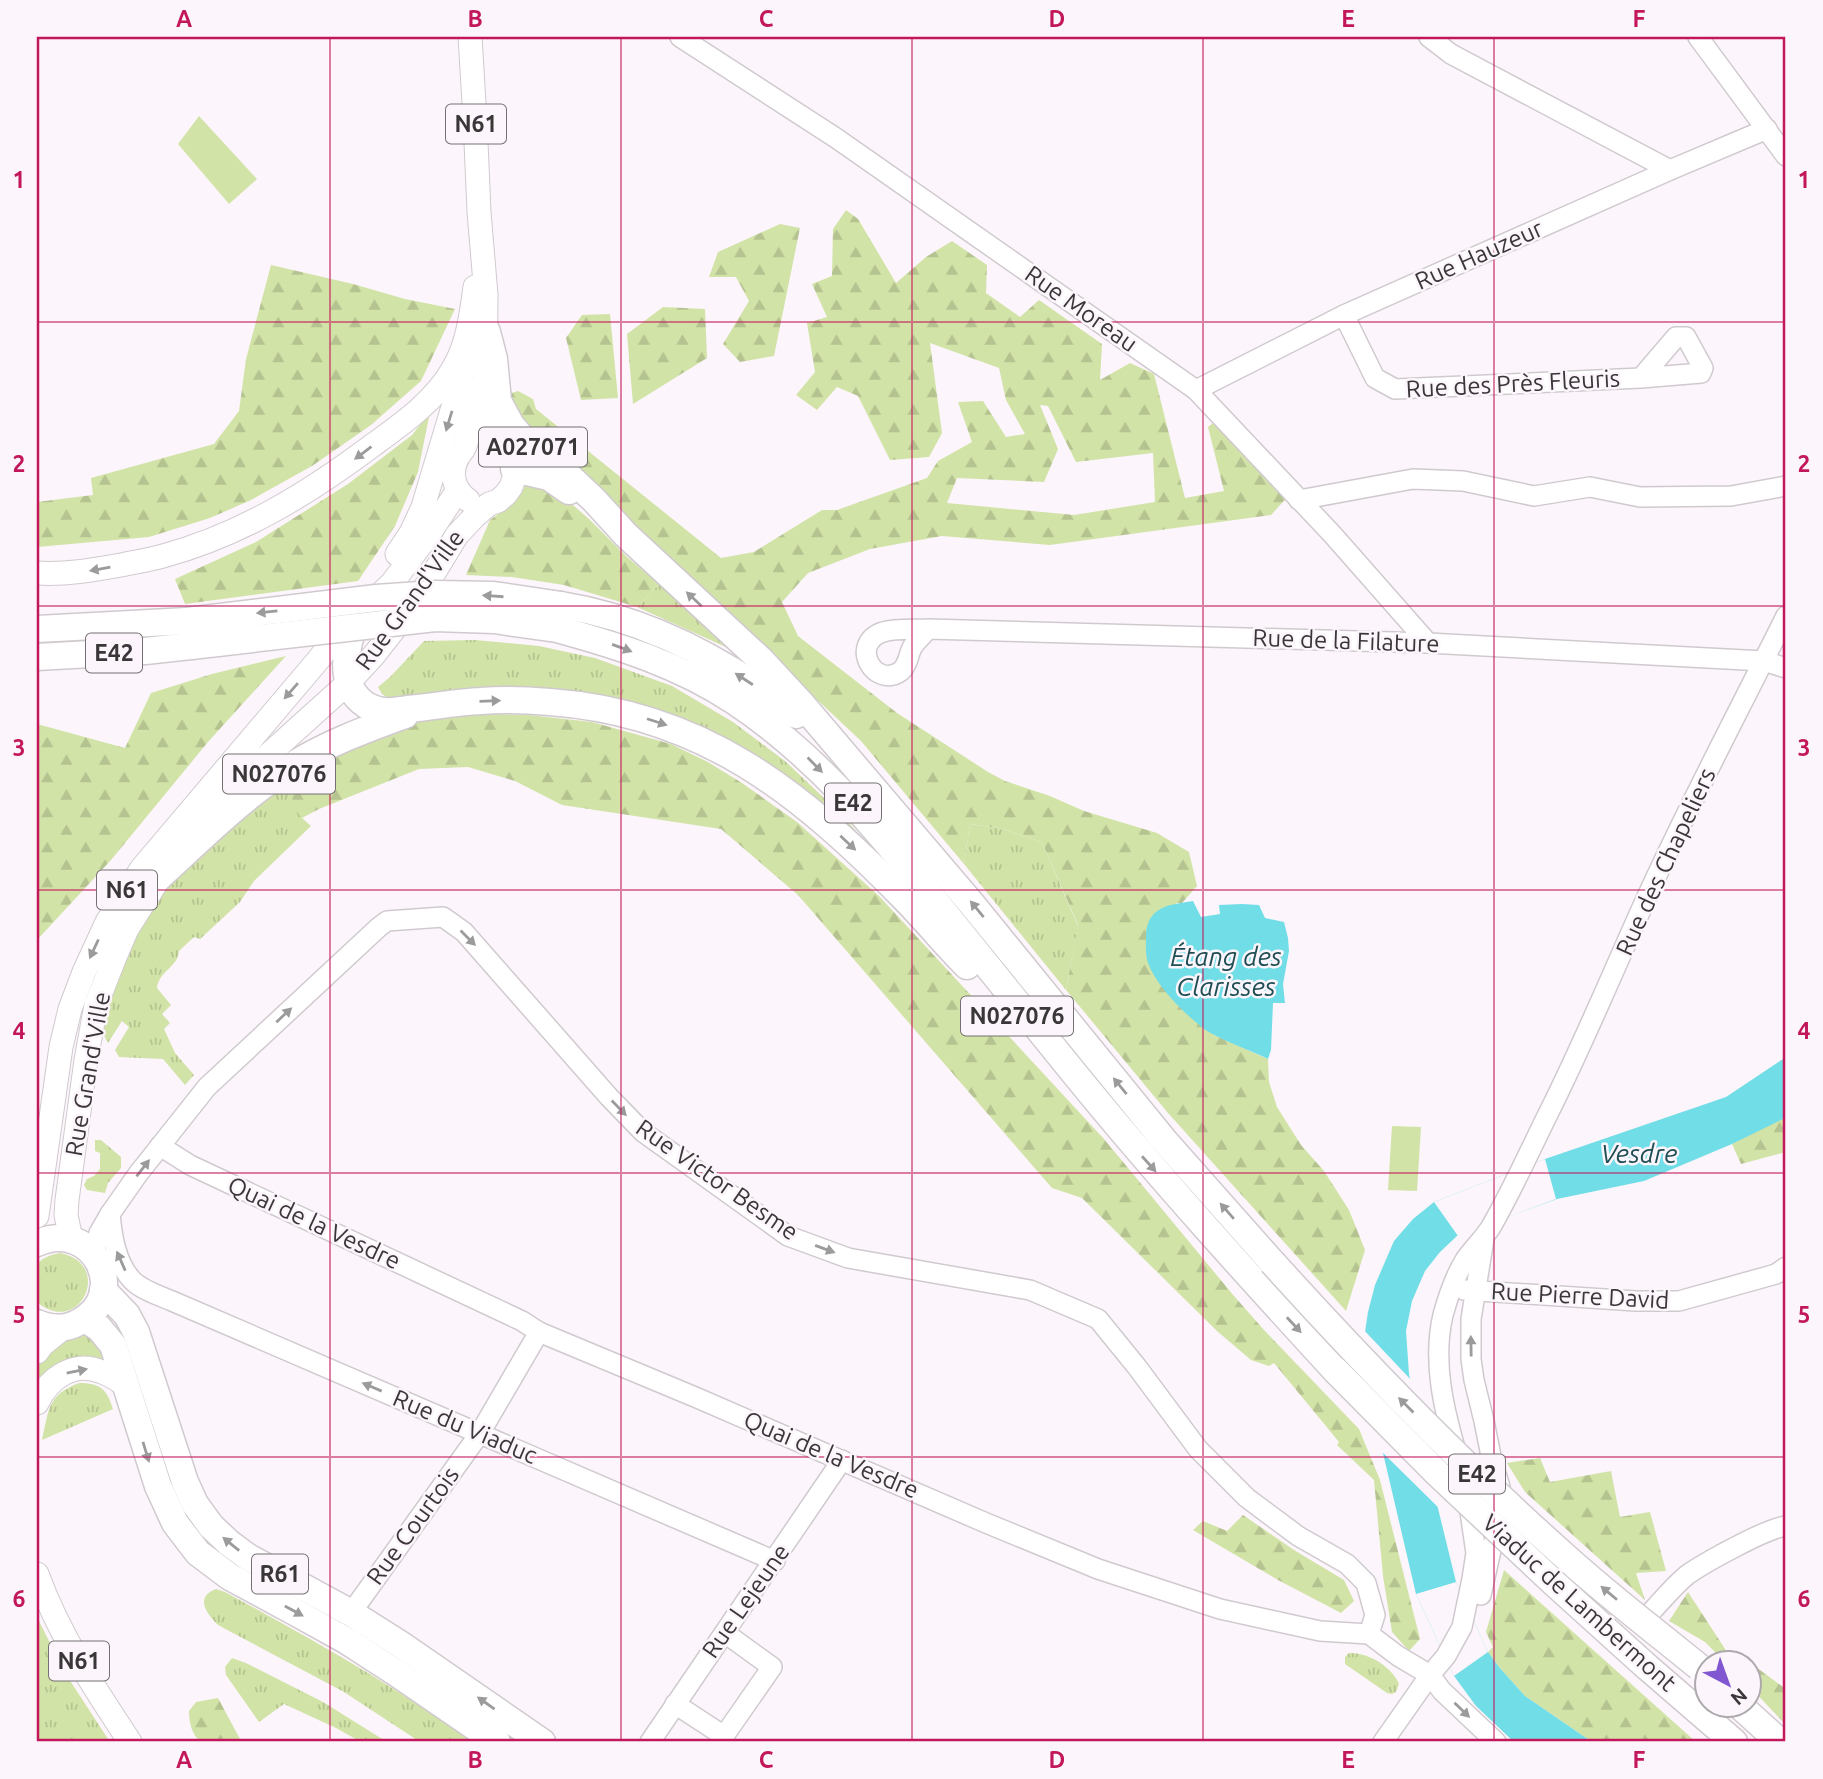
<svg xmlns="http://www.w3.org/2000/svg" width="1823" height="1779" font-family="Ubuntu,sans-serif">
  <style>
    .grass { fill: url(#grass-tufts) }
    .forest { fill: url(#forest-firs); fill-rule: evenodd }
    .pitch { fill: #d2e3a7 }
    .water { fill: #70dde7 }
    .pier { fill: #fcf5fb }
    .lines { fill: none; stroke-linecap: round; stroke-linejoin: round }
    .minor-casing { stroke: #d0cacf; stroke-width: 22 }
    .major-casing { stroke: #d0cacf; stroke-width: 25 }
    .highway-casing { stroke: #d0cacf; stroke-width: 29 }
    .minor { stroke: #fff; stroke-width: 19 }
    .major { stroke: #fff; stroke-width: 23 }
    .highway { stroke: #fff; stroke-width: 26 }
    .highway-bridge-casing { stroke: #d0cacf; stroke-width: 29; stroke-linecap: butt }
    .highway-bridge { stroke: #fff; stroke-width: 26 }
    .oneway { fill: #9c9b9c }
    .grid { fill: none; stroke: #c2185b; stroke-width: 2; stroke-opacity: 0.55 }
    .labels { text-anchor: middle; stroke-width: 5; stroke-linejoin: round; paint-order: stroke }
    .shield { fill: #fcf5fb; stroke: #747073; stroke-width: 2 }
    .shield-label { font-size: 23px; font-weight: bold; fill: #3a3739 }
    .street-label { font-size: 24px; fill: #3a3739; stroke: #fcf5fb }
    .water-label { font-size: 26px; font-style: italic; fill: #1e4e53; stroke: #fcf5fb }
    .neatline { fill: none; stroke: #c2185b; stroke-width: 2.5 }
    .grid-label { font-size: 23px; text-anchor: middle; font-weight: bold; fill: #c2185b }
  </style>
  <defs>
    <pattern id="grass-tufts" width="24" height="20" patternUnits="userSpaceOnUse" patternTransform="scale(1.75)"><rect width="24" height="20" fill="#d2e3a7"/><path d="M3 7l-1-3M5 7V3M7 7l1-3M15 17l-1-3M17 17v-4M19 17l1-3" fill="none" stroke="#b5c390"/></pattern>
    <pattern id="forest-firs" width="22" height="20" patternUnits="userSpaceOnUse" patternTransform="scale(1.75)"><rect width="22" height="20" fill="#d2e3a7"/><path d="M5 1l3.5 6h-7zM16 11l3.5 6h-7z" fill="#b5c390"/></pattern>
  </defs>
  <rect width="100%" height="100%" fill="#fcf5fb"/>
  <!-- grass -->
  <g class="grass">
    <polygon points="659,584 697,618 728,648 637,607"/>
    <polygon points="475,640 539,646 595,658 672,686 733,722 785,761 845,818 890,872 683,722 394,702 382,694 378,687 390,677 424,641"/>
    <path d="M 290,775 L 302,818 L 311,826 L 254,881 L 240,902 L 200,939 L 194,937 L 179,951 C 178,967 159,971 157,988 L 171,1005 L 162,1014 L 170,1023 L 164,1029 L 175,1053 L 194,1075 L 185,1085 L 163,1059 L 119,1057 L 115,1050 L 129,1027 L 122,1021 L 108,1043 L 102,1032 L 120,969 L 146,918 L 179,872 Z"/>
    <polygon points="970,824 999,828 1042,842 1078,926 1066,990 964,864"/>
    <polygon points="95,1140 101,1140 121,1157 121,1168 108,1183 105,1193 87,1190 84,1185 87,1179 94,1176 100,1169 100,1153 95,1151"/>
    <path d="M 60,1253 C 115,1264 79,1338 37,1302 L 37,1264 C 44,1257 50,1255 60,1253 Z"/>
    <path d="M 76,1334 C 98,1335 102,1346 108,1365 L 43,1377 L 37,1376 C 40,1349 54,1345 76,1334 Z"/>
    <path d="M 79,1383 C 100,1383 107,1389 113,1409 L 42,1440 C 49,1410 47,1395 79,1383 Z"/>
    <path d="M 216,1589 L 225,1592 C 310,1638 394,1685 472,1742 L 420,1742 L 344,1692 L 218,1625 C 207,1614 194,1597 216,1589 Z"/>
    <polygon points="37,1617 65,1673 110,1742 37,1742"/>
    <path d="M 1349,1653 C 1368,1652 1392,1667 1399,1684 L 1396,1692 L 1392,1694 L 1387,1693 L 1345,1664 L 1345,1657 Z"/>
    <polygon points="232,1658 246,1663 323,1702 387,1742 361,1742 336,1728 284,1704 259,1722 226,1675 225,1667"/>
  </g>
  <!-- forest -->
  <g class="forest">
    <path d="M 846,210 L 858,219 L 896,283 L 926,257 L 952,241 L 987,265 L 986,293 L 1020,317 L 1039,300 L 1102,344 L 1100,380 L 1130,363 L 1154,374 L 1185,498 L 1224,491 L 1208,427 L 1221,417 L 1292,492 L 1271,515 L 1050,545 L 942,536 L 870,549 L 808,573 L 782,602 L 798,636 L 897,713 L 988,772 L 1005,781 L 1050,796 L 1084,811 L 1157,833 L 1189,852 L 1197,886 L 1182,903 L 1176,903 L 1214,1035 L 1268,1059 L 1269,1082 L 1277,1107 L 1301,1145 L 1324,1171 L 1349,1210 L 1365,1250 L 1346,1311 L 1168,1113 L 1066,990 L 1078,925 L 1042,842 L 999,828 L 970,824 L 964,864 L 861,741 L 512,413 L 509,394 L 518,391 L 533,399 L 536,409 L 721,558 L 754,552 L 822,510 L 837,510 L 927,478 L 938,461 L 972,442 L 958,402 L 983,401 L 1006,437 L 1025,434 L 1006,400 L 999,368 L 930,343 L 942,433 L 929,457 L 890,460 L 858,396 L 837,387 L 817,410 L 796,395 L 815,372 L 807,323 L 827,317 L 812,284 L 832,276 L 833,229 ZM 1040,405 L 1048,406 L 1076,462 L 1153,453 L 1155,502 L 1074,515 L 947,503 L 957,478 L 1044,482 L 1058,449 Z"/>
    <polygon points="780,224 800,228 774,356 740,362 723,344 749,301 736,277 709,277 718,252"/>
    <polygon points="271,265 353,284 405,299 455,309 421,381 371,425 312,466 251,500 210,518 149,537 37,547 37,502 93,495 91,478 214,444 239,411 246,359"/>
    <polygon points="663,307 705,309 707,358 633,404 627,334"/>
    <polygon points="610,314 618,398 581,400 566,338 582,315"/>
    <polygon points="430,412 418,472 395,526 358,581 185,604 175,579 256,542 348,484 412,435"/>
    <polygon points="527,483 558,492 589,519 627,557 659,584 637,607 564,585 512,577 466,575 490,520 516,501"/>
    <polygon points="286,656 208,742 111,860 37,940 37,724 125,748 151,693 212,674"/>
    <polygon points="482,714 529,715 592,722 671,744 708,762 742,783 797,822 879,896 1104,1139 1234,1296 1264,1330 1359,1429 1380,1480 1420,1639 1409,1651 1392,1632 1383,1576 1374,1480 1337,1445 1339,1442 1274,1363 1269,1366 1251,1360 1217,1331 1082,1198 1052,1188 798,895 721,829 562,805 515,781 468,767 419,769 319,809 302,818 293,807 290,775 399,726 434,719"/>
    <polygon points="1786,1116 1786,1152 1741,1164 1732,1144"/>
    <polygon points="1540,1458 1550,1482 1611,1471 1620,1517 1650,1512 1666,1571 1636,1573 1645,1600 1525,1492 1507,1463"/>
    <polygon points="1243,1515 1294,1550 1344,1580 1354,1601 1341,1613 1278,1580 1193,1530 1203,1521 1227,1531"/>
    <polygon points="1504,1570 1696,1742 1592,1742 1525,1696 1499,1667 1488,1652 1493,1647 1486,1632"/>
    <polygon points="1688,1592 1727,1652 1753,1665 1786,1689 1786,1725 1750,1687 1750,1664 1726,1663 1705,1642 1669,1621"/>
    <path d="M 218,1698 L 240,1739 L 242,1742 L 201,1742 C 192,1735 189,1723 189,1711 L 196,1702 Z"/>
  </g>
  <!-- pitch -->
  <g class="pitch">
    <polygon points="199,116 257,179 229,204 178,144"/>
    <polygon points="1392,1126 1421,1127 1417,1191 1388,1190"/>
  </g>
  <!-- water -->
  <g class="water">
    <path d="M 1193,901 L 1201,917 L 1220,914 L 1219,905 L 1242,904 L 1259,905 L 1265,918 L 1284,922 L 1288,938 L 1289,951 L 1283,984 L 1285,1003 L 1273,1003 L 1271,1050 L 1268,1059 C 1250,1050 1220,1040 1204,1029 C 1184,1013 1157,987 1148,963 C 1145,954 1146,944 1146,935 C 1146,927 1149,917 1157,911 C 1167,904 1181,903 1193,901 Z"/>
    <polygon points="1786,1057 1786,1116 1785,1118 1732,1144 1644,1181 1557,1199 1458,1235 1440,1252 1425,1271 1412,1301 1406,1331 1409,1374 1435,1496 1456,1582 1488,1652 1499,1667 1525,1696 1592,1742 1514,1742 1476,1706 1454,1676 1416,1594 1361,1359 1368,1312 1375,1285 1394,1241 1413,1219 1434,1202 1545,1159 1726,1097"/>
  </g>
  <!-- pier -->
  <g class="pier">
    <polygon points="1545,1159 1556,1199 1458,1236 1434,1202"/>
    <polygon points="1362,1328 1414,1383 1443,1512 1379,1449 1358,1360"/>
    <polygon points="1456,1582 1488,1652 1454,1676 1416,1594"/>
  </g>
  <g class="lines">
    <!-- minor casing -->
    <g class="minor-casing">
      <g id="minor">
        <polyline points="680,37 836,138 1196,390 1332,534 1428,643"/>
        <polyline points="1429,37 1451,54 1670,170"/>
        <polyline points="1698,37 1786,156"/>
        <polyline points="1344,315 1375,378 1395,389 1641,378 1701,373 1703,368 1686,337 1676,337 1641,378"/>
        <polyline points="1196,390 1344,315 1670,170 1767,129"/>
        <polyline points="1299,500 1413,479 1463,481 1534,496 1590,487 1640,497 1731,496 1786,486"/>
        <path d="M 928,629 C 923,635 917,640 913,646 C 908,654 909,664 901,671 C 875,690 848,644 883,632 C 897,628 914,630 928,629 L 1428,643 L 1764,661 L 1786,668"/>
        <polyline points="160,1146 190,1165 522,1321 539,1332 695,1397 986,1523 1098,1569 1220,1609 1320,1631 1369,1634 1398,1656 1430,1675 1442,1691 1496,1742"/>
        <path d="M 110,1214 C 112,1236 116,1264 133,1281 C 142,1290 160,1296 172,1301 L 775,1561"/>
        <polyline points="94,1254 99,1233 110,1214 138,1174 207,1087 379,927 387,921 443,917 464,932 609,1097 643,1132 788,1236 848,1258 1030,1290 1098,1319 1137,1367 1198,1449 1247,1498 1298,1536 1347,1564 1366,1583 1375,1615 1369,1634"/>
        <polyline points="1464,1290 1636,1301 1679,1301 1776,1274 1786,1267"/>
        <path d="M 1457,1455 C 1444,1410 1432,1362 1443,1315 C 1448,1297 1455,1276 1465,1260 C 1473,1249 1483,1239 1491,1227 C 1511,1192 1528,1155 1546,1118 C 1582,1047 1612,974 1645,901 C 1689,804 1739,711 1786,616"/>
        <polyline points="1481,1595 1492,1546 1503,1521 1500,1487 1492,1461 1484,1421 1474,1380 1471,1359 1471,1319 1484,1239"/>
        <path d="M 1652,1611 C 1663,1599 1674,1586 1687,1575 C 1704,1563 1767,1528 1786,1526"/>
        <polyline points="351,1613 480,1433 539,1332"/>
        <polyline points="675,1704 724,1736 772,1667 725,1633"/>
        <polyline points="650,1742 842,1460"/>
        <polyline points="1383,1742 1430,1675 1446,1656 1462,1627 1472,1579 1476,1553 1468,1498"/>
      </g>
    </g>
    <!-- major casing -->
    <g class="major-casing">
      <g id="major">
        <path d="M 468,500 C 453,490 449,471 459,455 C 463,449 462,453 465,446 C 471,428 472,408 474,390"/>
        <polyline points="397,554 411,533 423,507 467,360"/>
        <path d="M 37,573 C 65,575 93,570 121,565 C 135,562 149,560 163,556 C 241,535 309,493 373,445 C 402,424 435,401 453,369 C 468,344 471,315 475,287"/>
        <polyline points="37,1216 61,1047 70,1009 84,972 107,922 142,868 319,659 335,638 392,583 429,534 458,490"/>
        <polyline points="71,1239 66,1215 67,1200 86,1060 96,1005 115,957 127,929 180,845 210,811 247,774 349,682 374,655 406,614 423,591 457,535 475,516 489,504 498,501 505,495 511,487 514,478 514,469 509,456 501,446 491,431 485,415 486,295 479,212 475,119 470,37"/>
        <polyline points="37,1352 42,1345 63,1328"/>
        <path d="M 37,1403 C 49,1378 74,1360 102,1372 C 111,1375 119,1381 127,1386"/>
        <path d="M 37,1574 C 59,1635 95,1689 130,1742"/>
      </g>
    </g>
    <!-- highway casing -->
    <g class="highway-casing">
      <g id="highway">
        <polyline points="487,332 494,359 498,401 511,425 522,438 558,466 594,500 626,535 762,661 800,702 971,903 1163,1139 1272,1262"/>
        <polyline points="514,469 549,477 569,491"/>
        <path d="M 561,605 C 647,619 727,661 796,715"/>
        <path d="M 357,618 C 346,645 336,685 366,705 C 371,708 380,711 386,711 C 393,712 400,710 407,709 C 432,707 456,702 481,701 C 503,699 527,700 550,702 C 702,713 800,792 902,896 C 925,919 945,944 967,966"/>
        <polyline points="37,629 187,621"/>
        <path d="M 557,629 C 619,646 680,665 734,701 C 816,755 878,830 939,906 C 984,962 1029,1017 1074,1073 C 1157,1175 1246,1273 1335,1370"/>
        <polyline points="37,657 145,651 191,646"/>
        <path d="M 158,878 C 201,839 243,796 293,765 C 328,743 367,729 405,715"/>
        <path d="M 37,1243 C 94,1218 131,1295 79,1322 C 65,1330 51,1329 37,1323"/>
        <polyline points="103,1290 127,1315 136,1332 185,1482 195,1504 211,1526 229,1543 248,1557 351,1613 400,1644 542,1742"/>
        <polyline points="85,1319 99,1328 113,1345 158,1486 175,1523 198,1553 230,1577 293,1611 347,1641 395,1672 497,1742"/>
        <polyline points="1646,1666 1734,1742"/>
        <polyline points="1740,1706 1780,1742"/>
      </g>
    </g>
    <!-- minor -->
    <use href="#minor" class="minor"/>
    <!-- major -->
    <use href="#major" class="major"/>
    <!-- highway -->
    <use href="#highway" class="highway"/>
    <!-- highway-bridge casing -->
    <g class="highway-bridge-casing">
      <g id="highway-bridge">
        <polyline points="187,621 376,598 435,594 494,595 561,605"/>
        <polyline points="191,646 435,618 494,620 557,629"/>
        <path d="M 1272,1262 C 1366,1366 1463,1466 1568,1559 C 1610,1597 1655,1631 1699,1667"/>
        <polyline points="1335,1370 1438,1474 1554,1583 1646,1666"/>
      </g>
    </g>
    <!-- highway-bridge -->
    <use href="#highway-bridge" class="highway-bridge"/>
  </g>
  <!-- one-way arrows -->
  <defs><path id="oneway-solid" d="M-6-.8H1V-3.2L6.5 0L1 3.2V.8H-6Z" transform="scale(1.75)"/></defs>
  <g class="oneway">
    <use href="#oneway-solid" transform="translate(449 421) rotate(107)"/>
    <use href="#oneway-solid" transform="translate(363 453) rotate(143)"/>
    <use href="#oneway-solid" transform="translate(100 569) rotate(170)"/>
    <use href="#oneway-solid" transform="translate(493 596) rotate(-176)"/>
    <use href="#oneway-solid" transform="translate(694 599) rotate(-137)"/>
    <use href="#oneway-solid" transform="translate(267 612) rotate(174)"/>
    <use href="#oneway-solid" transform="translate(622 648) rotate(20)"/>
    <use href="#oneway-solid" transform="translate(744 679) rotate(-147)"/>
    <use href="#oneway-solid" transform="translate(291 691) rotate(131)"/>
    <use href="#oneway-solid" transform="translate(490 701) rotate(-2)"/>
    <use href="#oneway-solid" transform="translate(657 722) rotate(18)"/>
    <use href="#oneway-solid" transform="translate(815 765) rotate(45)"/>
    <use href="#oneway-solid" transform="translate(848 843) rotate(43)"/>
    <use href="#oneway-solid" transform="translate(977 909) rotate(-129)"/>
    <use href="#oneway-solid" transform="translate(468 938) rotate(45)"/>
    <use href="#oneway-solid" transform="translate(94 949) rotate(115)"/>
    <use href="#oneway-solid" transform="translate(284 1015) rotate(-43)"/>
    <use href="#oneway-solid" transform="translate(1120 1086) rotate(-129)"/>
    <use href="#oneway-solid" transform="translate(619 1108) rotate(46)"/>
    <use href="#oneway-solid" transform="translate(1149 1164) rotate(48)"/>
    <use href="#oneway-solid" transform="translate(143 1168) rotate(-52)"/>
    <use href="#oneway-solid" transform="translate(1227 1211) rotate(-131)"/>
    <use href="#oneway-solid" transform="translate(825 1249) rotate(20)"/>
    <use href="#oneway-solid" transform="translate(121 1261) rotate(-114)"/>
    <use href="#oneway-solid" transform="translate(1294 1325) rotate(47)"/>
    <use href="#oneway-solid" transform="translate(1471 1346) rotate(-91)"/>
    <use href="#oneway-solid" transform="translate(77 1371) rotate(-11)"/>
    <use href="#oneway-solid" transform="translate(372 1387) rotate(-157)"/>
    <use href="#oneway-solid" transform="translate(1406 1405) rotate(-135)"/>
    <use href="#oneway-solid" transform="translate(146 1452) rotate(73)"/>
    <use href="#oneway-solid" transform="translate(231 1544) rotate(-141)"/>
    <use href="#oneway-solid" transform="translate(1609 1593) rotate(-140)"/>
    <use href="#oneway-solid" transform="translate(294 1611) rotate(29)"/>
    <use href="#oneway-solid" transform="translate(486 1703) rotate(-145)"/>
    <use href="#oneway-solid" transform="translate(1462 1710) rotate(44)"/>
  </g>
  <!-- grid -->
  <path class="grid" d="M 330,37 L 330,1742M 621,37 L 621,1742M 912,37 L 912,1742M 1203,37 L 1203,1742M 1494,37 L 1494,1742M 37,322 L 1786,322M 37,606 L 1786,606M 37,890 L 1786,890M 37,1173 L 1786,1173M 37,1457 L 1786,1457"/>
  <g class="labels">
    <!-- shield labels -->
    <g class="shield">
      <rect x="446" y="104.5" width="60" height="39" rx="5"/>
      <rect x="479" y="427.5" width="108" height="39" rx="5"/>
      <rect x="86" y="633.5" width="56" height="39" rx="5"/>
      <rect x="223" y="754.5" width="112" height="39" rx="5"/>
      <rect x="825" y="783.5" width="56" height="39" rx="5"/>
      <rect x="97" y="870.5" width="60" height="39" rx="5"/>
      <rect x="961" y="996.5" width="112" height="39" rx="5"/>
      <rect x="1449" y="1454.5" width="56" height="39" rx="5"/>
      <rect x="252" y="1554.5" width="56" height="39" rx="5"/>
      <rect x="49" y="1641.5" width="60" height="39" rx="5"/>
    </g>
    <g class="shield-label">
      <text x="476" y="132">N61</text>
      <text x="533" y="455">A027071</text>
      <text x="114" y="661">E42</text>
      <text x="279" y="782">N027076</text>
      <text x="853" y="811">E42</text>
      <text x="127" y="898">N61</text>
      <text x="1017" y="1024">N027076</text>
      <text x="1477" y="1482">E42</text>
      <text x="280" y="1582">R61</text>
      <text x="79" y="1669">N61</text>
    </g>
    <!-- street labels -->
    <g class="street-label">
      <text transform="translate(1479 255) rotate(-24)" y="8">Rue Hauzeur</text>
      <text transform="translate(1081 309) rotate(35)" y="8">Rue Moreau</text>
      <text transform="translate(1513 384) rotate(-3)" y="8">Rue des Près Fleuris</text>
      <text transform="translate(410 600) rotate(-54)" y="8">Rue Grand'Ville</text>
      <text transform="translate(1346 641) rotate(2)" y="8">Rue de la Filature</text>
      <text transform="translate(1666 862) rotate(-65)" y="8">Rue des Chapeliers</text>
      <text transform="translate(88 1074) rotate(-80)" y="8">Rue Grand'Ville</text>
      <text transform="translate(717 1180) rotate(35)" y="8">Rue Victor Besme</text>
      <text transform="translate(314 1223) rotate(25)" y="8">Quai de la Vesdre</text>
      <text transform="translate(1580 1296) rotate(3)" y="8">Rue Pierre David</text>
      <text transform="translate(465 1427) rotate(23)" y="8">Rue du Viaduc</text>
      <text transform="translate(831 1455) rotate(23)" y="8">Quai de la Vesdre</text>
      <text transform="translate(413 1526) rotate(-54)" y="8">Rue Courtois</text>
      <text transform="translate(746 1601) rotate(-55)" y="8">Rue Lejeune</text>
      <text transform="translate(1579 1603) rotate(42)" y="8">Viaduc de Lambermont</text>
    </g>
    <!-- water labels -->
    <g class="water-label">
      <text x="1226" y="966">Étang des<tspan x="1226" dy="30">Clarisses</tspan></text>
      <text x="1639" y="1163">Vesdre</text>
    </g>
  </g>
  <!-- border -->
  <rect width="1823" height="1779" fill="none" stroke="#fcf5fb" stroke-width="77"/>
  <!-- north arrow -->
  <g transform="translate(1728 1684) rotate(139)"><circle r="33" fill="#fcf5fb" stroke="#aea9ad" stroke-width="2"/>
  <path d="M0-5L12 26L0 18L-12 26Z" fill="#8157d1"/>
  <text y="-10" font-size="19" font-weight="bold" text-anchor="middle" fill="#3a3739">N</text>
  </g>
  <rect x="38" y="38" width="1746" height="1702" class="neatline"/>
  <g class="grid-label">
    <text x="184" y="27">A</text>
    <text x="475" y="27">B</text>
    <text x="766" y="27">C</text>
    <text x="1057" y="27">D</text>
    <text x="1348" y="27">E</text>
    <text x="1639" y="27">F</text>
    <text x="19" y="188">1</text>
    <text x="1804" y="188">1</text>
    <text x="19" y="472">2</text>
    <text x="1804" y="472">2</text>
    <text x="19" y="756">3</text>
    <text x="1804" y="756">3</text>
    <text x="19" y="1039">4</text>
    <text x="1804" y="1039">4</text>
    <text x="19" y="1323">5</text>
    <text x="1804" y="1323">5</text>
    <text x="19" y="1607">6</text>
    <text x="1804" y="1607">6</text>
    <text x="184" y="1768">A</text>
    <text x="475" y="1768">B</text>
    <text x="766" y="1768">C</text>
    <text x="1057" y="1768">D</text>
    <text x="1348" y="1768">E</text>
    <text x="1639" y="1768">F</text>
  </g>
</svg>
